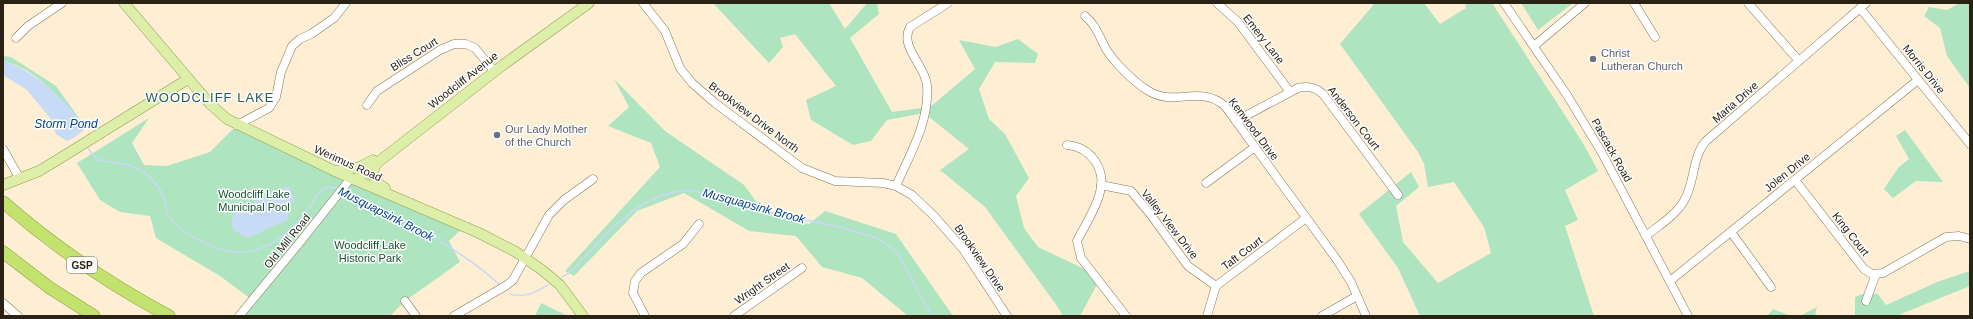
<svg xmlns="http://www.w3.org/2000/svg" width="1973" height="319" font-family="Helvetica,sans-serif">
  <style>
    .green { fill: #afe4c0 }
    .water { fill: #c7daf6 }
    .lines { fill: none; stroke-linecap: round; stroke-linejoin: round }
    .stream { stroke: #c7daf6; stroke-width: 1.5 }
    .minor-casing { stroke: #867557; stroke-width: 9 }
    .major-casing { stroke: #8e9f4f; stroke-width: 11 }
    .highway-casing { stroke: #8e9f4f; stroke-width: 13 }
    .minor { stroke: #fff; stroke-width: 8 }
    .major { stroke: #dceea8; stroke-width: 10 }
    .highway { stroke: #c4e26e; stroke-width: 12 }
    .worship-dot { fill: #6b7280; stroke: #fefefe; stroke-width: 1.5 }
    .labels { text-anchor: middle; stroke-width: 3; stroke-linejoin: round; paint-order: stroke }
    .shield { fill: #fefefe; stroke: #69645b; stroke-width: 1 }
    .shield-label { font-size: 10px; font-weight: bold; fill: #292215 }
    .street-label { font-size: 11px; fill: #292215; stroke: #fefefe }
    .worship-label { font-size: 11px; fill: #5b616d; stroke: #fefefe; text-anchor: start }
    .park-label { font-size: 11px; fill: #155130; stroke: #fefefe }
    .water-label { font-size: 12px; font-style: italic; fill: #00438e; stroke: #fefefe }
    .quarter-label { font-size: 13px; letter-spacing: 1px; fill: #265e57; stroke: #fefefe }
  </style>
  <rect width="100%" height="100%" fill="#feefd4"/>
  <!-- green -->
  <g class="green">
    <polygon points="713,3 829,3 845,29 867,3 877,3 879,14 850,38 892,112 930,107 975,69 959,40 996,47 1018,39 1038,54 1035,63 995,62 979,89 989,119 1005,134 1029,178 1016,196 1024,228 1038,247 1093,273 1099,281 1080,316 1063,316 1057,306 985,207 940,170 969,149 924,113 887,120 871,141 853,145 811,120 806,100 836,86 795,34 780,38 783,47 769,63"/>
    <polygon points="1375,3 1424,3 1440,24 1466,8 1465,3 1492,3 1583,143 1598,171 1565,190 1578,220 1565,226 1594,316 1420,316 1398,268 1359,214 1411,172 1419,187 1396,206 1403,242 1438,283 1491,253 1484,227 1454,182 1428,187 1424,164 1418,152 1340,44"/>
    <polygon points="1521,3 1573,3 1538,30"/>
    <polygon points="1960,3 1970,3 1970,88 1947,56 1940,28 1924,16 1929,7 1947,10"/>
    <path d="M 3,56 L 11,57 L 56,86 L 81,121 C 58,98 36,68 3,61 Z"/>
    <polygon points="614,79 665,131 744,185 755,200 774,217 809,224 825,211 896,234 953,316 908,316 862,278 822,267 796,236 749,231 684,193 637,211 574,276 565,271 660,167 651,143 608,126 629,107"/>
    <polygon points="149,118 132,143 144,165 167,166 210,152 237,125 464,227 449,241 460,262 405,301 390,316 236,316 251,299 220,276 156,238 150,216 120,212 100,200 77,163"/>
    <polygon points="1905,130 1943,182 1916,181 1893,198 1884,189 1898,168 1909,159 1896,136"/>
    <polygon points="1970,271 1970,286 1901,314 1900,316 1855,316 1855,297 1865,293 1878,294 1886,305 1937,282"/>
    <polygon points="541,303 568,316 535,316"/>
    <polygon points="1817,307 1815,316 1800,316"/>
    <polygon points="1773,309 1791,316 1767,316"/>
  </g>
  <!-- water -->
  <g class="water">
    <path d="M 3,61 C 29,67 73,105 85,129 L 75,137 L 67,141 L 56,134 L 50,118 L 27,90 L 3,75 Z"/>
    <polygon points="289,186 295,201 284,206 285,209 274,215 286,210 289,219 248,238 233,230 231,222 236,210 267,196 271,208 268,209 269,211 275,208 269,195"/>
  </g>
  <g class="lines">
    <!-- stream -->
    <g class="stream">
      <path d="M 88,148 L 97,160 C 109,162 124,163 136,168 C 149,173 161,188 165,201 C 166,206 166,212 169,216 C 179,234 217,251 237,252 C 264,254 292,233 307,211 C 312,205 315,196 321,191 C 325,187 332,186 338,189"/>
      <path d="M 345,192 C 399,218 455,244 500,285"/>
      <path d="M 562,277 C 575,271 583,258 593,248 C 619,219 653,188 695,191 L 769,212 L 839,227 L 877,238 L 896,251 L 932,316"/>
      <path d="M 509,294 C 526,298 534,293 548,285"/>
    </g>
    <!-- minor casing -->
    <g class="minor-casing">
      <g id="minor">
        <polyline points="643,3 665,31 680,68 692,83 715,103 802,168 835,181 883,183 896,186 912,195 934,216 963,249 1007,316"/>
        <polyline points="1217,3 1238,22 1290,92"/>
        <polyline points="1504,3 1567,95 1602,153 1688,316"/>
        <polyline points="1634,3 1655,37"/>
        <polyline points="1748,3 1799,61"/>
        <polyline points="1860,8 1970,144"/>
        <path d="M 1085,16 C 1096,25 1099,36 1106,49 C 1113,61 1135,83 1147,90 C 1174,108 1200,84 1225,106 L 1337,260 L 1351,282 L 1366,316"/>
        <polyline points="16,38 28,26 62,3"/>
        <polyline points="1534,46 1585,3"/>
        <polyline points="367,105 377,91 440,50 454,44 466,44 475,48 494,71"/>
        <path d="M 1236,121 L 1298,88 C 1308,86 1315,87 1323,94 L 1398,195"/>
        <polyline points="237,125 269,108 276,97 281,72 292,46 300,39 311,34 334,18 346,3"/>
        <path d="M 1067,145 C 1091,147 1106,169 1100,192 C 1097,207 1084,227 1077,241 L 1081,258 L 1126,316"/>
        <polyline points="3,149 20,179"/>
        <polyline points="1795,180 1864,269 1872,274 1883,273 1946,237 1959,236 1970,239"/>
        <polyline points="1206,183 1255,147"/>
        <polyline points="1101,185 1131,191 1151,215 1188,266 1216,286"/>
        <path d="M 896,186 C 910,154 930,121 927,85 C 925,65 899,47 910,27 L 948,3"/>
        <polyline points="1731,232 1771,287"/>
        <path d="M 1646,236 C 1659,225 1677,215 1685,199 C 1695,181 1692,157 1706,141 L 1866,3"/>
        <polyline points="1670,281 1918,80"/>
        <polyline points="405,301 416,316"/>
        <polyline points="1866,301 1876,274"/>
        <polyline points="3,303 18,316"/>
        <polyline points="239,316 301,241 351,178"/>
        <polyline points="454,316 507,285 513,280 549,215 564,200 593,179"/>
        <polyline points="645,316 633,293 635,281 641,273 683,244 699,224"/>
        <polyline points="734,316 802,268"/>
        <polyline points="1207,316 1216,286 1306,218"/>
        <polyline points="1322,316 1357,296"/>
      </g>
    </g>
    <!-- major casing -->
    <g class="major-casing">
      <g id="major">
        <polyline points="124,3 210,104 227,119 339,173 479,233 516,252 542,270 560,285 583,316"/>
        <path d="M 376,164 C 371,176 373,181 385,188"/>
        <polyline points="335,171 360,167 373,160"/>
        <polyline points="355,180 503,65 589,3"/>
        <polyline points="3,185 39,171 54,162 188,79"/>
      </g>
    </g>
    <!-- highway casing -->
    <g class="highway-casing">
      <g id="highway">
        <path d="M 3,202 C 56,248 107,283 169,316"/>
        <polyline points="3,252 50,288 94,316"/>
      </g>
    </g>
    <!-- minor -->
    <use href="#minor" class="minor"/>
    <!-- major -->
    <use href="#major" class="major"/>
    <!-- highway -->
    <use href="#highway" class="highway"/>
  </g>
  <!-- markers -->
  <g class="worship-dot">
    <circle cx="1593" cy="59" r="4"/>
    <circle cx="497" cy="135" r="4"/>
  </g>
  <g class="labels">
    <!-- shield labels -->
    <rect class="shield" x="67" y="257" width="30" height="16" rx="3"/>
    <g class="shield-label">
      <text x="82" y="269">GSP</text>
    </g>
    <!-- street labels -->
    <g class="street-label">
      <text transform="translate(1264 39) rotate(52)" y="4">Emery Lane</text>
      <text transform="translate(414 54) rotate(-32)" y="4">Bliss Court</text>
      <text transform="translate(1924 69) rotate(51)" y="4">Morris Drive</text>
      <text transform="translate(463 80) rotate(-38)" y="4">Woodcliff Avenue</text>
      <text transform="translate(1735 102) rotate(-41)" y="4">Maria Drive</text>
      <text transform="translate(754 117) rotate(37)" y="4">Brookview Drive North</text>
      <text transform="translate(1354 118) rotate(52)" y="4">Anderson Court</text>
      <text transform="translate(1254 129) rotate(53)" y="4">Kenwood Drive</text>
      <text transform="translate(1612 150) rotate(61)" y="4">Pascack Road</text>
      <text transform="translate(348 163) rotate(24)" y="4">Werimus Road</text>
      <text transform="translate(1787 172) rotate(-39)" y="4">Jolen Drive</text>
      <text transform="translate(1170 224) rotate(52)" y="4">Valley View Drive</text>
      <text transform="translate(1851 234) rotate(52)" y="4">King Court</text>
      <text transform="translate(287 241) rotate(-51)" y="4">Old Mill Road</text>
      <text transform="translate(1242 253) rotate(-37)" y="4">Taft Court</text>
      <text transform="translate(980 258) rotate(55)" y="4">Brookview Drive</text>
      <text transform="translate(762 283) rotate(-35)" y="4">Wright Street</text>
    </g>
    <!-- worship labels -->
    <g class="worship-label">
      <text x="1601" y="57">Christ<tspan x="1601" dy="13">Lutheran Church</tspan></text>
      <text x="505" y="133">Our Lady Mother<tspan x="505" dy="13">of the Church</tspan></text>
    </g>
    <!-- park labels -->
    <g class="park-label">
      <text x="254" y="198">Woodcliff Lake<tspan x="254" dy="13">Municipal Pool</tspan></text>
      <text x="370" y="249">Woodcliff Lake<tspan x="370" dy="13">Historic Park</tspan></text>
    </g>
    <!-- water labels -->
    <g class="water-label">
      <text x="66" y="128">Storm Pond</text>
      <text transform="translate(754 206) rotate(15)" y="4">Musquapsink Brook</text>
      <text transform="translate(386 214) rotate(27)" y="4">Musquapsink Brook</text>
    </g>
    <!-- quarter labels -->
    <g class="quarter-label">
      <text x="210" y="102">WOODCLIFF LAKE</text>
    </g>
  </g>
  <!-- border -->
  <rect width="1973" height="319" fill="none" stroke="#292215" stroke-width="8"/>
</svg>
